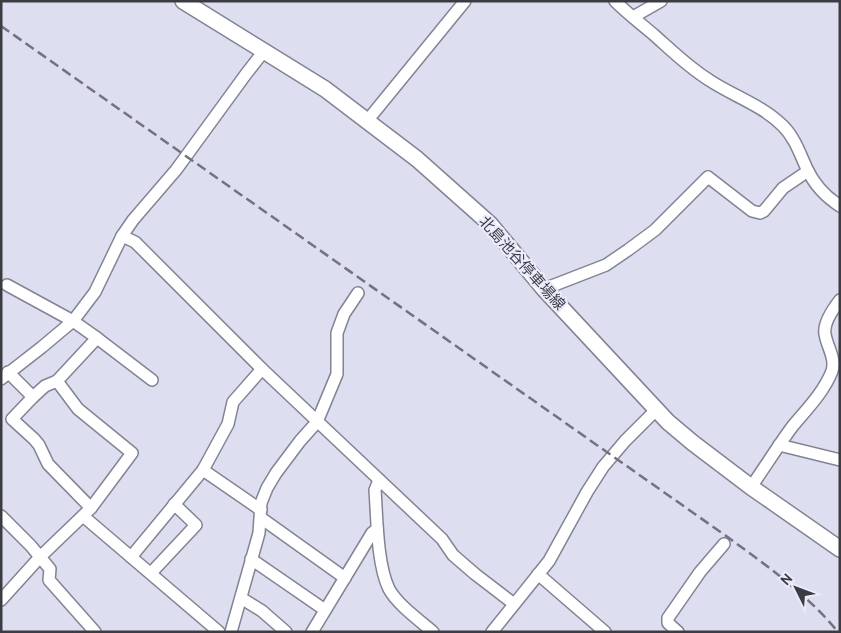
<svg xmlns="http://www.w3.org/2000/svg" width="841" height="633" font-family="Cabin,'Noto Sans JP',sans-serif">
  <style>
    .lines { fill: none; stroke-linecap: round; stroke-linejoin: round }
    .minor-casing { stroke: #828393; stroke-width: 14 }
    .major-casing { stroke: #828393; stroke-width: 18 }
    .minor { stroke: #fff; stroke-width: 11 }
    .major { stroke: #fff; stroke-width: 15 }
    .rail { stroke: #72737d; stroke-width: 2.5; stroke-dasharray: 10 5; stroke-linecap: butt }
    .labels { text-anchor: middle; stroke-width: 4.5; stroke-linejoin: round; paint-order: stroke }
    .street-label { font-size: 15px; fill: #3b3c42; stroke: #eaebfc }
  </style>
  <rect width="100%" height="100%" fill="#dddeef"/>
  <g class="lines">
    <!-- minor casing -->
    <g class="minor-casing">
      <g id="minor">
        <path d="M 615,1 C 627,13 640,23 653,34 C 671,50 688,67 709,80 C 733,96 762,105 783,126 C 795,138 800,154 807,169 C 814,184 826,197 840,206"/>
        <polyline points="633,17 661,1"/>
        <polyline points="367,121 465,1"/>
        <polyline points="122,236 135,242 262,369 442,539 453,555 475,574 514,604"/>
        <polyline points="7,285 73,321 97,338 152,380"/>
        <polyline points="544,289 606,265 628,250 655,230 708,177 752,211 760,213 764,211 783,188 808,171"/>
        <polyline points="8,372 33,397 12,419 34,439 39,445 48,464 91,508"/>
        <polyline points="1,379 42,347 73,321 95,292 122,236 133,220 176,170 246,74 264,51"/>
        <polyline points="33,397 45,386 57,381"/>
        <polyline points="779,445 840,460"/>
        <polyline points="203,470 228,424 233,402 262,369"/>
        <path d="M 379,480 L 375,490 C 377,517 377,565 389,589 C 397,604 419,620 433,632"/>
        <path d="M 751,487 C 765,467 778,446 792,427 C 806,410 824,392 832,371 C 836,358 827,347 825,334 C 823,323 833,309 840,300"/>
        <polyline points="1,516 31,546 50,569 49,580 95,632"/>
        <polyline points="83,516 219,632"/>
        <polyline points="261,518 345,578"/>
        <polyline points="131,557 203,470 261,510"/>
        <polyline points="251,559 325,610"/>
        <polyline points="151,573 196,525 174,504"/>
        <polyline points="538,574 605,632"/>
        <polyline points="241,598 262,611 286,632"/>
        <polyline points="1,600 40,557 91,508 132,453 78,409 57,381 97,338"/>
        <polyline points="231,632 259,533 261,503 267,488 276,473 300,441 317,422 337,374 337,333 344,314 358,293"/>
        <polyline points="312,632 372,533 377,529"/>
        <polyline points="492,632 549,561 587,492 603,467 625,441 656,410"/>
        <polyline points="678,632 668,623 668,618 700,572 724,544"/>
      </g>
    </g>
    <!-- major casing -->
    <g class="major-casing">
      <polyline id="major" points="183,1 325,89 417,159 490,224 544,289 668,422 693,443 751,487 840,549"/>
    </g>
    <!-- minor -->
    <use href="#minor" class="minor"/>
    <!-- major -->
    <use href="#major" class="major"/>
    <!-- rail -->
    <path class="rail" d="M 1,26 L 729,538 C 767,566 807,594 838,632"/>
  </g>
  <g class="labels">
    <!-- street labels -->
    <g class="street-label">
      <text transform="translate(522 263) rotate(48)" y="5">北島池谷停車場線</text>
    </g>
  </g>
  <!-- border -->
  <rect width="841" height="633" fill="none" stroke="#3b3c42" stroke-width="5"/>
  <!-- north arrow -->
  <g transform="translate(796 588) rotate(312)" stroke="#eaebfc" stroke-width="4" paint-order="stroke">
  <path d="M0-4L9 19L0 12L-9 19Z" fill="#3b3c42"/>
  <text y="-8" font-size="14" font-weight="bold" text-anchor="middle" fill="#3b3c42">N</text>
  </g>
</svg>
